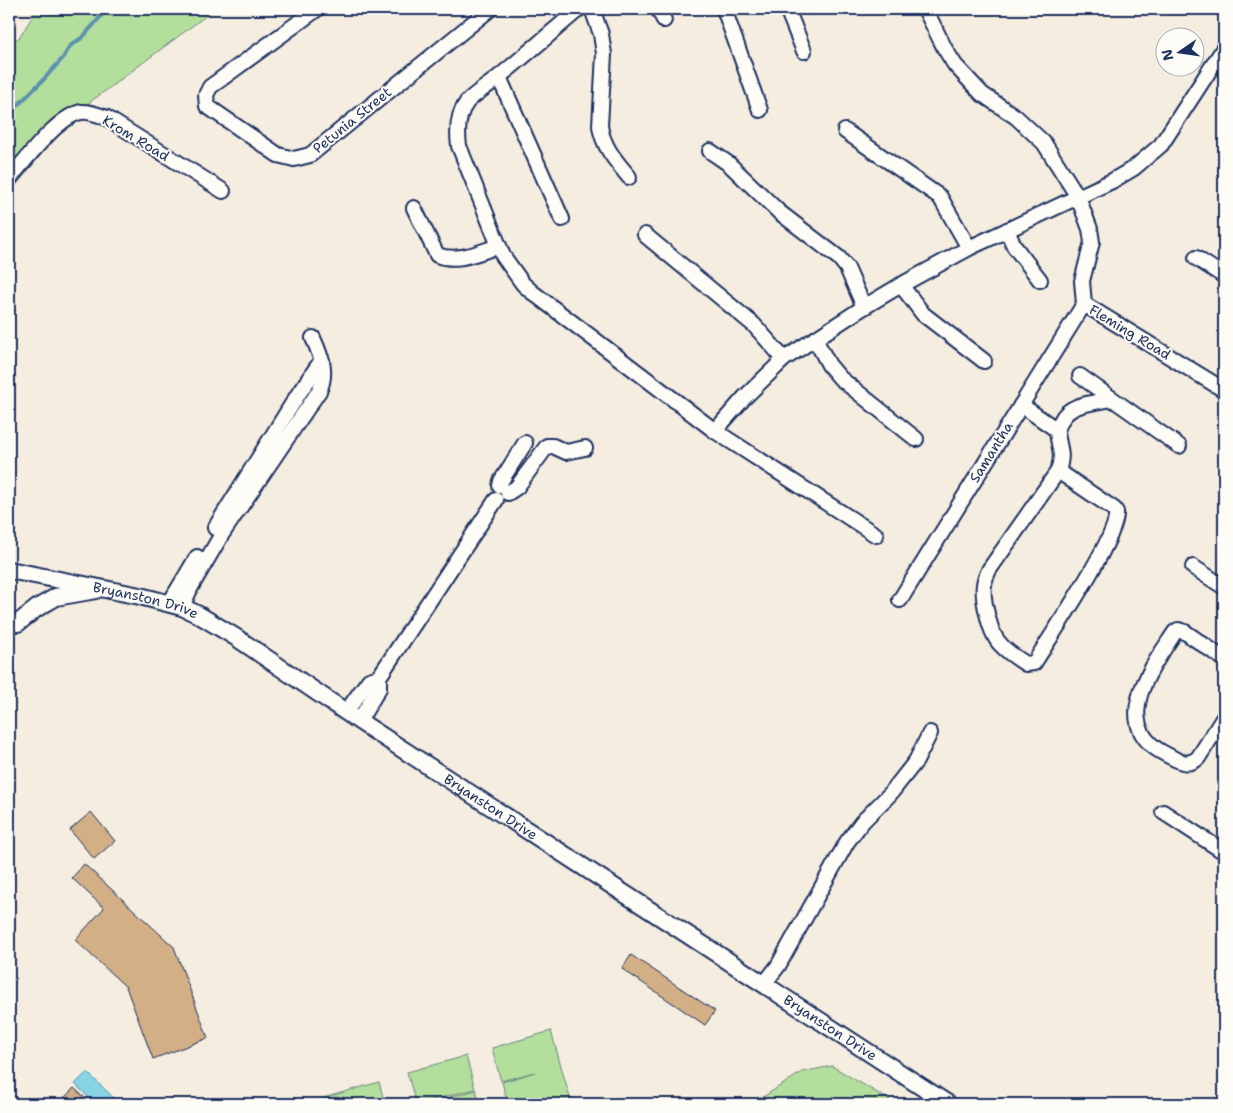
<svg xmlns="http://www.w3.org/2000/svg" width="1233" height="1113" font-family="'Shantell Sans',sans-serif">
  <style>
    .green { fill: #b3de9c; stroke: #67867d }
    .water { fill: #86d4e4; stroke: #5b92ae }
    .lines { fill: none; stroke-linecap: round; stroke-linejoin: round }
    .stream { stroke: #5b92ae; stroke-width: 4 }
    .building { fill: #d2af85; stroke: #1b2f5e }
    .minor-casing { stroke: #1b2f5e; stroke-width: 18 }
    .tertiary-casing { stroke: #1b2f5e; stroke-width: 20 }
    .minor { stroke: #fdfcf7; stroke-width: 14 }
    .tertiary { stroke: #fdfcf7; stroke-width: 16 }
    .labels { text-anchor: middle; stroke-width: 4; stroke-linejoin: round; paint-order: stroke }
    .street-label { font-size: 14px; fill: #1b2f5e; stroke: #fdfcf7 }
  </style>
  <rect width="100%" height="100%" fill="#f4ede0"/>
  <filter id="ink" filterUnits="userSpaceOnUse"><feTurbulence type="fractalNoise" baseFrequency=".02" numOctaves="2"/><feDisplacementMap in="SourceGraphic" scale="10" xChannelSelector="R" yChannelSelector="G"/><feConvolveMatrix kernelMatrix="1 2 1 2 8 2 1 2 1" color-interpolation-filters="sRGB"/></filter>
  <g filter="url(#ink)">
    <!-- green -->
    <g class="green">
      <polygon points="37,9 215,9 74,114 9,194 9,44 19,38"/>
      <polygon points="551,1031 570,1098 549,1104 508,1104 502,1082 535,1072 501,1081 492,1048"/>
      <polygon points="466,1056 475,1089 416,1104 407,1072"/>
      <polygon points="832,1066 896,1104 752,1104 802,1072"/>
      <polygon points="379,1082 385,1104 321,1104 320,1099"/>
      <polygon points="476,1090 480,1104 424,1104"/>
    </g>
    <!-- water -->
    <polygon class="water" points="87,1072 117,1101 114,1104 95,1104 75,1084"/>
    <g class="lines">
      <!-- stream -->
      <polyline class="stream" points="9,114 44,79 63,58 70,46 83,37 107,9"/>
    </g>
    <!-- building -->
    <g class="building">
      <polygon points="91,812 115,841 94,859 70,830"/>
      <polygon points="84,864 174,947 208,1038 153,1059 126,987 75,940 104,908 72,878"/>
      <polygon points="631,955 715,1011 705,1025 622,969"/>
      <polygon points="74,1088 86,1099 81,1104 58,1104"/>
    </g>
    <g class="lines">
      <!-- minor casing -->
      <g class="minor-casing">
        <g id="minor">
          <polyline points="317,9 210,87 206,95 207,106 278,155 294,159 310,155 490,9"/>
          <path d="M 579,9 C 553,31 527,54 500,76 C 490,85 476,92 467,102 C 457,115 457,131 459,146 L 503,256 L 523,284 L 532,292 L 715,431 L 876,535"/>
          <path d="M 592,9 L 601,34 L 604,54 L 600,126 C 603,147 616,161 629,177"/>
          <polyline points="658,9 664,20"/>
          <polyline points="724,9 760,110"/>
          <polyline points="787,9 804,51"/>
          <polyline points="925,9 945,49 955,65 982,94 1016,117 1044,143 1078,197 1090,229 1092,242 1082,281 1084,304"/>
          <polyline points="499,77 562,219"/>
          <polyline points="845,131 940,197 969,248"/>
          <polyline points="710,151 729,164 779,212 839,258 847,268 864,307"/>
          <path d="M 9,179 C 25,161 57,117 81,112 C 90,111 99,115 107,118 L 223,191"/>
          <path d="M 414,208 L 437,255 C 458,263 479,252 499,246"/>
          <polyline points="1007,230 1014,246 1040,280"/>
          <polyline points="645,235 754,325 784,359"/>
          <polyline points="1196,258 1224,276"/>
          <polyline points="901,285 923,314 984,361"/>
          <polyline points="1084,304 1224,390"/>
          <polyline points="815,339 829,365 840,378 916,439"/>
          <polyline points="1080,376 1179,446"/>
          <polyline points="1021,405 1057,430"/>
          <polyline points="715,431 744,398 784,359 864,307 901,285 969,248 1112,181 1134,168 1161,145 1224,48"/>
          <path d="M 1058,471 L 1114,509 L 1116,512 C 1120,534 1051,636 1036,660 L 1034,663 L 1026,664 C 1018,659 1007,652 1001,645 C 990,635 982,599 984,585 C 984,580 987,575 989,570 L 1058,471 C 1064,452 1059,450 1057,432 C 1057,429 1059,425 1061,421 C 1069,403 1094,403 1112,399"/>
          <polyline points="500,486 501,481 525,443"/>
          <polyline points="508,493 517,487 547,446 553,446 566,452 585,448"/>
          <polyline points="215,528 299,393 322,360"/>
          <polyline points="1193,567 1224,587"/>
          <polyline points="900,600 1084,304"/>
          <polyline points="169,604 197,557"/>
          <path d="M 182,607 L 191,587 L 222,534 L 319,391 C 328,372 321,356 313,338"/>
          <path d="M 1224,659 L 1185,632 L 1178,630 L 1175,632 C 1155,663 1114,715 1154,747 C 1159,751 1165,754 1171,757 C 1180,762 1189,766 1198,758 L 1224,717"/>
          <polyline points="346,712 369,680 379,677"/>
          <polyline points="359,721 379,688 379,677 496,500"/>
          <polyline points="1163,812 1224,852"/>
          <polyline points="764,984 778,966 847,842 862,822 890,794 916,761 930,733"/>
        </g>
      </g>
      <!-- tertiary casing -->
      <g class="tertiary-casing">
        <g id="tertiary">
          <path id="s1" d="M 9,570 L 140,596 L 182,607 L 199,615 L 237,638 L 359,721 L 948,1104"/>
          <polyline points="18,623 37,608 56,597 96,590"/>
        </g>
      </g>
      <!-- minor -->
      <use href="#minor" class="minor"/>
      <!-- tertiary -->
      <use href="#tertiary" class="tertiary"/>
    </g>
  </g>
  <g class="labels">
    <!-- street labels -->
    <g class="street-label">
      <text transform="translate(352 120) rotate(-39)" y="5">Petunia Street</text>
      <text transform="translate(136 138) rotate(31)" y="5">Krom Road</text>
      <text transform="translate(1130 332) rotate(31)" y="5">Fleming Road</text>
      <text transform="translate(991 452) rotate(-58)" y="5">Samantha</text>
      <text dy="5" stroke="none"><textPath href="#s1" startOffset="140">Bryanston Drive</textPath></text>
      <text dy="5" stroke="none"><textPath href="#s1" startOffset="545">Bryanston Drive</textPath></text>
      <text dy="5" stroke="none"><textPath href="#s1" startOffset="950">Bryanston Drive</textPath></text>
    </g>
  </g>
  <!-- margin -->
  <rect width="1233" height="1113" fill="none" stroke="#fdfcf7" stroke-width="30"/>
  <rect x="15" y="15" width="1203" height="1083" fill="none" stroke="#1b2f5e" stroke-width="2" filter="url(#ink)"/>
  <!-- north arrow -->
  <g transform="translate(1180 52) rotate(257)"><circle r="24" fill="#fdfcf7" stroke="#a3aaba"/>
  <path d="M0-4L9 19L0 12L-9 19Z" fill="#1b2f5e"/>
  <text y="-8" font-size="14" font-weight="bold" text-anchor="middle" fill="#1b2f5e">N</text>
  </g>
</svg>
